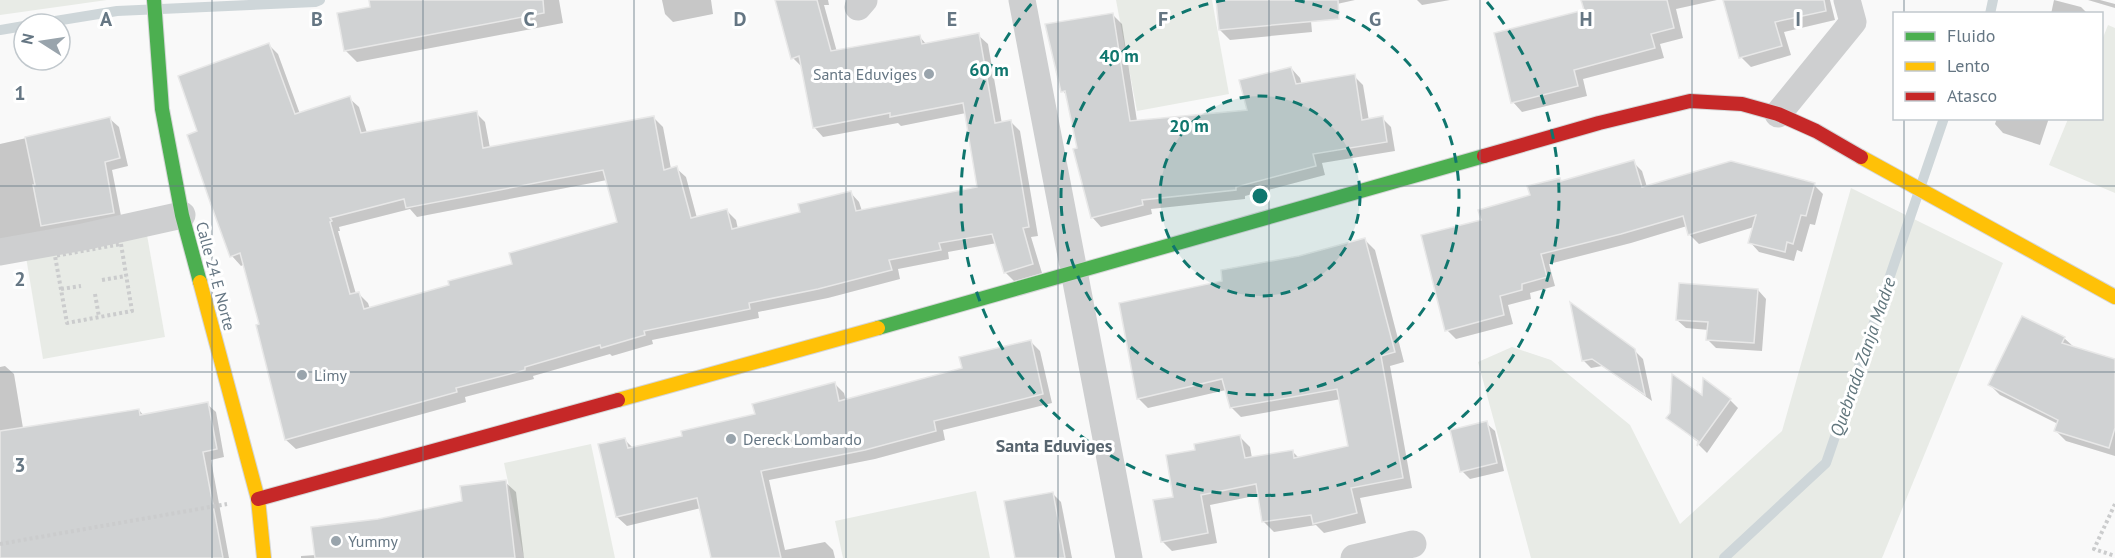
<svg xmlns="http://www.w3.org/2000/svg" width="2115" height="558" font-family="'PT Sans',sans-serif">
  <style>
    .green { fill: #e8ebe6 }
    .shadow { fill: #0003; fill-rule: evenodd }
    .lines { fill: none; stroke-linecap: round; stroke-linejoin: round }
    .stream { stroke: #ced6d9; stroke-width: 10 }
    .building { fill: #d0d2d3; stroke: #e8e8e8; stroke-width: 1.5; fill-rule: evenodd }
    .fast-casing { stroke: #d5d6d7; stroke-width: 16 }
    .slow-casing { stroke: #d5d6d7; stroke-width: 16 }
    .jam-casing { stroke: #d5d6d7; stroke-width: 16 }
    .path { stroke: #cbcccd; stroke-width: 4; stroke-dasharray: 3 3; stroke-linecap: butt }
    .street { stroke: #cecfd0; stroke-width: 27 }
    .fast { stroke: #4caf50; stroke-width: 14 }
    .slow { stroke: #ffc107; stroke-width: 14 }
    .jam { stroke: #c62828; stroke-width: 14 }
    .grid { fill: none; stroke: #657683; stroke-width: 1.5; stroke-opacity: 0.55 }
    .ring { fill: none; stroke: #0f766e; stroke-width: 3; stroke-dasharray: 10 8 }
    .poi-dot { fill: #99a4ac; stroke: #fff; stroke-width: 2 }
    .labels { text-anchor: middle; stroke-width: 6; stroke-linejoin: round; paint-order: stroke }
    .poi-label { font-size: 16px; fill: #657683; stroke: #fff; text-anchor: start }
    .street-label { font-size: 16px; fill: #657683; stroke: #fff }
    .water-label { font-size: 18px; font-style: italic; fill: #60757c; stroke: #fff }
    .neighbourhood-label { font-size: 18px; font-weight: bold; fill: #57646e; stroke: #fff }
    .grid-label { font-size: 20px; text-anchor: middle; font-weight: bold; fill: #657683; stroke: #fff; stroke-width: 6; stroke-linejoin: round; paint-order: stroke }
    .centre { fill: #0f766e; stroke: #fff; stroke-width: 3 }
    .ring-label { font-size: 18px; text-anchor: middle; font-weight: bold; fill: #0f766e; stroke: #fff; stroke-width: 6; stroke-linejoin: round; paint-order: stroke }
  </style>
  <rect width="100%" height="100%" fill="#f9f9f9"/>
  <!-- green -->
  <g class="green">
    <polygon points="0,0 107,0 0,15"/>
    <polygon points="1116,0 1212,0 1229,94 1137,111"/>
    <polygon points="2108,25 2115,28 2115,193 2049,165 2068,119 2102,118 2102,40"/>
    <polygon points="1851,188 2003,263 1882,558 1531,558 1478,362 1512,347 1551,360 1630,425 1680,524 1782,431"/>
    <polygon points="147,235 165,337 43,359 26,257"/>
    <polygon points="591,444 615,558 524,558 504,463"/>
    <polygon points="976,491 990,558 843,558 835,521"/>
  </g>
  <!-- shadow -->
  <g class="shadow">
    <polygon points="370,0 559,0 563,23 357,62 345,50 372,8"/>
    <polygon points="662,0 711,0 713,14 673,22 665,14"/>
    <path d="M 777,0 L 828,0 L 829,5 L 824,5 L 837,52 L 919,36 L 927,45 L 978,35 L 988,44 L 1002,124 L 1011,122 L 1020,131 L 1038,236 L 1031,237 L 1042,273 L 1014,281 L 1005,272 L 997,243 L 948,252 L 949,259 L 898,269 L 900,279 L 828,298 L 758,312 L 759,318 L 652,340 L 653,344 L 612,356 L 610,354 L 533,376 L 534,379 L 465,397 L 466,402 L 296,449 L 286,440 L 261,326 L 245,264 L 241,266 L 232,256 L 199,132 L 269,45 L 278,54 L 300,114 L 349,98 L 359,107 L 367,133 L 476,113 L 485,122 L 490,148 L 653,117 L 663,127 L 671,169 L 676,168 L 686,177 L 697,218 L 727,211 L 736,220 L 738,229 L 801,214 L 850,192 L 859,202 L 862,211 L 979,189 L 966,113 L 901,126 L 898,123 L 823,137 L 814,127 L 803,68 L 793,58 ZM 607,180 L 619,223 L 514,265 L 451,286 L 370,309 L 368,303 L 358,293 L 356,294 L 338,231 L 340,231 L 339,227 L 410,209 L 417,217 Z"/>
    <polygon points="1218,0 1355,0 1310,10 1312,32 1230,40 1220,30"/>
    <polygon points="1417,0 1450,0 1422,5"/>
    <polygon points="1583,0 1717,0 1676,9 1683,38 1660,44 1664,58 1583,79 1587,96 1522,112 1513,102 1586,11"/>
    <polygon points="1724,0 1830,0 1835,20 1784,32 1791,55 1751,67 1741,57"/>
    <polygon points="2054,0 2081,7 2088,14 2051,14"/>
    <polygon points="2088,0 2100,0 2115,4 2115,8"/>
    <polygon points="1113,15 1122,24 1137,121 1249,111 1291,68 1300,78 1302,85 1354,76 1363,85 1369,121 1382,118 1391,127 1395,151 1322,163 1325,175 1245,196 1245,199 1151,209 1152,214 1101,227 1092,217 1067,96 1063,91"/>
    <polygon points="1997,118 2049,118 2040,145 2003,133 1995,124"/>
    <polygon points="110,119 119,127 128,166 112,170 122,221 0,248 0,144"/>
    <polygon points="1633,162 1642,171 1647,187 1814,185 1823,194 1815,225 1810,224 1802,252 1797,250 1794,261 1759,252 1750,242 1754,227 1699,244 1689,234 1687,226 1631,243 1549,264 1555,286 1530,293 1531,299 1508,305 1513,324 1456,339 1447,330 1483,221 1560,179 1563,182"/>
    <polygon points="1365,240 1375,250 1404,362 1390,366 1412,488 1360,498 1366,523 1324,533 1316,525 1274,532 1264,522 1259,495 1210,505 1217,543 1172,551 1162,541 1175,498 1197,452 1240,437 1250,447 1252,458 1292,451 1299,458 1349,447 1341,399 1241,417 1231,407 1226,390 1148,408 1138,398 1224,282 1299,258"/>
    <polygon points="1758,290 1766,299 1762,351 1716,348 1708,340 1709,330 1686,328 1677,320"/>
    <polygon points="2064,338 2075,348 2115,360 2115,456 2066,441 2056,431 2058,424 2000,395 1990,385"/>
    <polygon points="1030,341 1040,351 1052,403 943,430 945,440 875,459 769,480 785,550 825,542 833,550 835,558 712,558 701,508 627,526 617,517 625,440 633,448 684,437 757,415 834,383 844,393 846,401 964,369"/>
    <polygon points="1634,350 1643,359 1652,401 1602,366 1591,368 1583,360"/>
    <polygon points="5,366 14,374 23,428 139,410 144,416 207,404 216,412 224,457 211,460 229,558 0,558 0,367"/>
    <polygon points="1703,398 1730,400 1738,408 1707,453 1699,445 1699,443 1668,418 1671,414"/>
    <polygon points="1486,423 1495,431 1504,471 1470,479 1462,471"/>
    <polygon points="505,482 516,492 524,558 301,558 301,556 316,555 378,520 464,502"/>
    <polygon points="1053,494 1061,502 1072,558 1016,558"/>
  </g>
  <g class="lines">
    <!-- stream -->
    <g class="stream">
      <polyline points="1990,14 1993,0"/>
      <polyline points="37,24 117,11 315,2 320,0"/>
      <polyline points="0,30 24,26"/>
      <polyline points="1724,558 1826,463 1944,118"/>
    </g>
  </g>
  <!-- building -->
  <g class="building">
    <polygon points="369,0 543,0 544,13 344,51 337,13 370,7"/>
    <path d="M 775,0 L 817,0 L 831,51 L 920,35 L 922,44 L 979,33 L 995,123 L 1011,120 L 1029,227 L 1023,228 L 1033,264 L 1004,273 L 992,234 L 939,243 L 941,250 L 889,260 L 892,270 L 818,289 L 749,303 L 750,309 L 644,331 L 645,335 L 601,348 L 600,345 L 525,367 L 525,370 L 456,388 L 457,392 L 285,440 L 256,325 L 259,324 L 240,253 L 230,257 L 210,202 L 187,135 L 197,131 L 178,76 L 269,43 L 295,114 L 350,96 L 361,133 L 477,111 L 483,148 L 654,116 L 664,170 L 677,166 L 691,218 L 727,209 L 732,229 L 800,212 L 798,204 L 851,191 L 856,211 L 977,187 L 963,103 L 890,117 L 890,113 L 813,128 L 799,56 L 791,59 ZM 603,170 L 617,222 L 509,253 L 512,264 L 448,281 L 449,285 L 364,309 L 359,292 L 350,294 L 330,222 L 332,221 L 330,218 L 404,199 L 406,208 Z"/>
    <polygon points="1216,0 1338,0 1339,19 1219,30"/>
    <polygon points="1581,0 1667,0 1674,28 1651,34 1655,48 1574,70 1578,86 1511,103 1494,33 1584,10"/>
    <polygon points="1723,0 1824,0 1826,11 1775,22 1782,46 1739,58"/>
    <polygon points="1113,13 1130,121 1247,110 1239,80 1291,67 1296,84 1355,74 1362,120 1383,116 1387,142 1313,154 1316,166 1236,187 1236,190 1142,200 1143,205 1091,218 1073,149 1077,148 1065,91 1061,92 1045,24"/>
    <polygon points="110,117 120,158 105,162 114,213 41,226 33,185 35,185 25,137"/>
    <polygon points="1634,160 1642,187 1731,161 1815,183 1806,216 1801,215 1793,244 1787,242 1785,252 1748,243 1756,215 1688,235 1683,216 1621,234 1541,254 1547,277 1522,284 1522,290 1500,296 1504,315 1445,331 1421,235 1481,220 1478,210 1530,195 1527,186 1560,178 1561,181"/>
    <polygon points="1365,238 1395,352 1381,356 1403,478 1351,488 1357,513 1313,524 1311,515 1262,522 1256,484 1201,495 1208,533 1161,542 1153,500 1173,497 1166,455 1195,450 1194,444 1240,435 1245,458 1293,450 1294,458 1348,446 1337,389 1230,408 1222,379 1137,399 1119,303 1222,281 1221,270 1299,256"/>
    <polygon points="1679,283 1758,289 1754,343 1706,340 1708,322 1676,320"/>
    <polygon points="1570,302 1635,349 1645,395 1592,359 1582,361"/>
    <polygon points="2022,316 2065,337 2062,343 2115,359 2115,428 2109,448 2054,431 2058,420 1988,385"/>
    <polygon points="1031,340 1043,394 934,421 936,431 865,450 761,471 781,558 711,558 697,498 616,517 598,444 625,438 628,448 682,436 681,431 755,414 752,404 835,382 839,401 962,368 959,357"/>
    <polygon points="1672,374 1702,395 1703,378 1731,399 1697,446 1698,441 1666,418 1670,413"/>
    <polygon points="208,402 217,449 203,452 223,558 0,558 0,431 139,409 140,415"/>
    <polygon points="1487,421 1497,463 1460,472 1450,430"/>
    <polygon points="506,480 515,558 315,558 311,527 378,519 462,501 460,486"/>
    <polygon points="1053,492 1065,558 1015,558 1004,501"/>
  </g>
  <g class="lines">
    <!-- fast casing -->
    <g class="fast-casing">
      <g id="fast">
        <polyline points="154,0 162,109 182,215 200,282"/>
        <polyline points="878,328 1484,156"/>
      </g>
    </g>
    <!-- slow casing -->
    <g class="slow-casing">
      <g id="slow">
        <polyline points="1861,157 2115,297"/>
        <polyline points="200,282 258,499 264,558"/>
        <polyline points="618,400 878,328"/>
      </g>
    </g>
    <!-- jam casing -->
    <g class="jam-casing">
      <g id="jam">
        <polyline points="1484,156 1599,123 1690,101 1742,104 1778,114 1816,131 1861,157"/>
        <polyline points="258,499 618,400"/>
      </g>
    </g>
    <!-- path -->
    <g class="path">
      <polygon points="121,244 132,311 67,323 55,256"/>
      <polyline points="102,280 126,276"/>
      <polyline points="61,289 81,286"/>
      <polyline points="95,294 99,317"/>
      <polyline points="2115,504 2094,549 2115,556"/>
      <polyline points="0,544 227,504"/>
    </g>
    <!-- street -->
    <g class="street">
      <polyline points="1022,0 1129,558"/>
      <polyline points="858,7 864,0"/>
      <polyline points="1778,114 1853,22 1847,0"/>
      <polyline points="0,252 83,237 182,215"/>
      <polyline points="1354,558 1413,544"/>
    </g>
    <!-- fast -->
    <use href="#fast" class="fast"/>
    <!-- slow -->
    <use href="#slow" class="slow"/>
    <!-- jam -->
    <use href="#jam" class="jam"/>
  </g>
  <!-- grid -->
  <path class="grid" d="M 212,0 L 212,558M 423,0 L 423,558M 634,0 L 634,558M 846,0 L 846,558M 1058,0 L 1058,558M 1269,0 L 1269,558M 1480,0 L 1480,558M 1692,0 L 1692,558M 1904,0 L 1904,14M 1904,118 L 1904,558M 0,186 L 2115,186M 0,372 L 2115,372"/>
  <!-- distance rings -->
  <circle cx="1260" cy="196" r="100" fill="#0f766e" fill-opacity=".12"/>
  <g class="ring">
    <circle cx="1260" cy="196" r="100"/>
    <path d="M1295 0A199 199 0 1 1 1225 0"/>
    <path d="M1487 2A299 299 0 1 1 1033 2"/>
  </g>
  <!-- markers -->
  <g class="poi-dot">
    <circle cx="929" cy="74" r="6"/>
    <circle cx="302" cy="375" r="6"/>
    <circle cx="731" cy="439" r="6"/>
    <circle cx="336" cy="541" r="6"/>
  </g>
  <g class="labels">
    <!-- poi labels -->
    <g class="poi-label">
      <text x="917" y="80" text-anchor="end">Santa Eduviges</text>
      <text x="314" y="381">Limy</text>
      <text x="743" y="445">Dereck Lombardo</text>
      <text x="348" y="547">Yummy</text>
    </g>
    <!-- street labels -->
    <g class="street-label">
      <text transform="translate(216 276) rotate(75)" y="6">Calle 24 E Norte</text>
    </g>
    <!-- water labels -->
    <g class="water-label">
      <text transform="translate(1863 357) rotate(-71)" y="6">Quebrada Zanja Madre</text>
    </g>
    <!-- neighbourhood labels -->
    <g class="neighbourhood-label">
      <text x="1054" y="452">Santa Eduviges</text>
    </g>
  </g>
  <g class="grid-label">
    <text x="106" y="26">A</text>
    <text x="317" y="26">B</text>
    <text x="529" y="26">C</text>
    <text x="740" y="26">D</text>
    <text x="952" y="26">E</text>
    <text x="1163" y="26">F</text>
    <text x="1375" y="26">G</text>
    <text x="1586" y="26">H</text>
    <text x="1798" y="26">I</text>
    <text x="20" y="100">1</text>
    <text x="20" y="286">2</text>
    <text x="20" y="472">3</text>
  </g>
  <circle cx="1260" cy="196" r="9" class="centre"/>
  <g class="ring-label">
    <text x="1119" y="62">40 m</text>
    <text x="989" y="76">60 m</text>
    <text x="1189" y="132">20 m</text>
  </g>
  <!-- legend -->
  <rect x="1893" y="12" width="210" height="108" fill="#ffffff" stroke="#c1c8cd" stroke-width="1.5"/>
  <rect x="1905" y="32" width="30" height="9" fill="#4caf50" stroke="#c1c8cd" stroke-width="1.5"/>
  <text x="1947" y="42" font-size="18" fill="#657683">Fluido</text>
  <rect x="1905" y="62" width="30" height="9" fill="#ffc107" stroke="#c1c8cd" stroke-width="1.5"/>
  <text x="1947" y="72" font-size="18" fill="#657683">Lento</text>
  <rect x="1905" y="92" width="30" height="9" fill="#c62828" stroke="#c1c8cd" stroke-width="1.5"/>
  <text x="1947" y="102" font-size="18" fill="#657683">Atasco</text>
  <!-- north arrow -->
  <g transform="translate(42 42) rotate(282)"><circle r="28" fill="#ffffff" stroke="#c1c8cd" stroke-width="1.5"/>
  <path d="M0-4.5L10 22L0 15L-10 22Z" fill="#99a4ac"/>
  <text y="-9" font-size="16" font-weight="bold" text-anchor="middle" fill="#657683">N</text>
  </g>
</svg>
